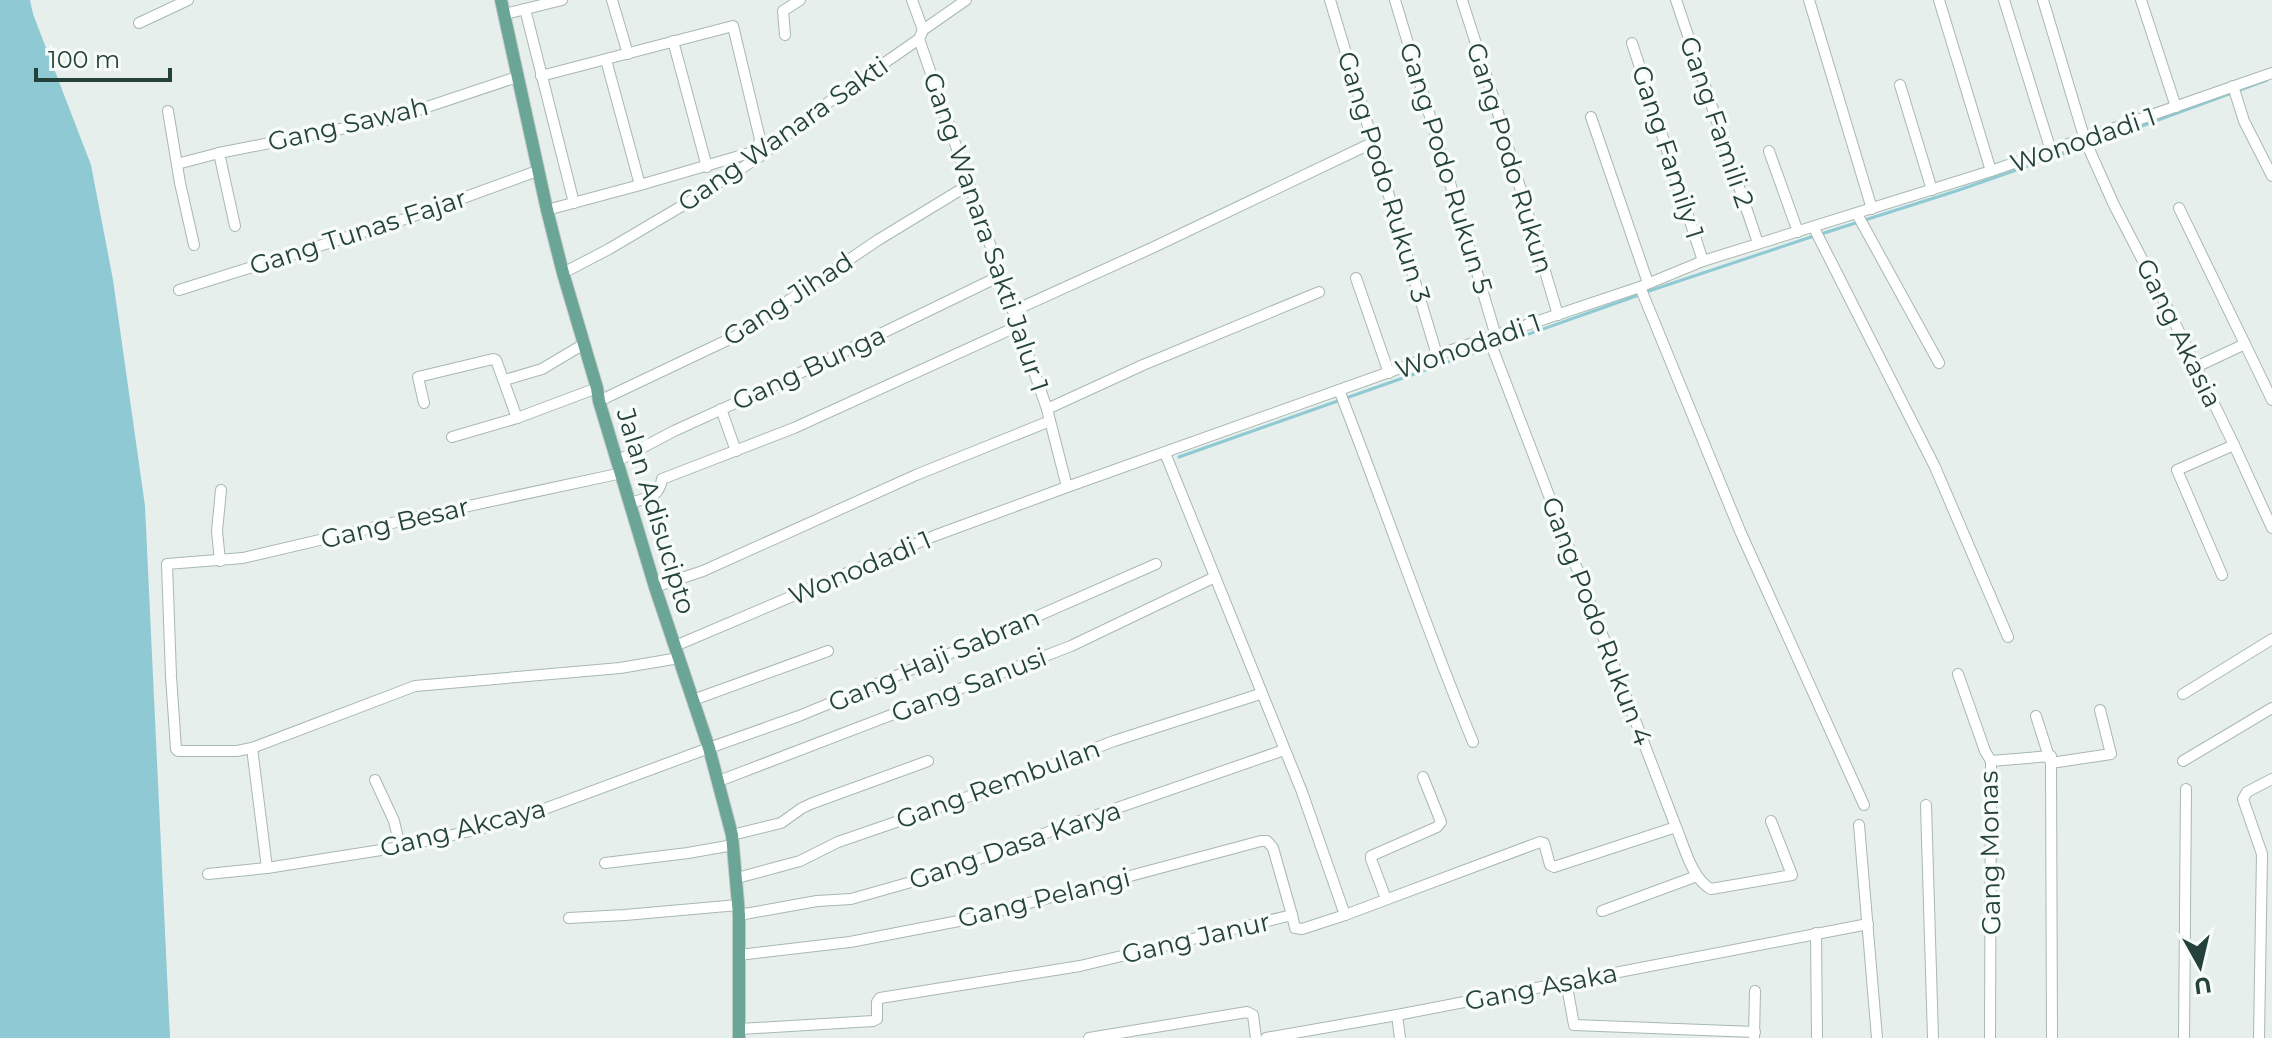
<svg xmlns="http://www.w3.org/2000/svg" width="2272" height="1038" font-family="Montserrat,sans-serif">
  <style>
    .water { fill: #8ec9d4 }
    .lines { fill: none; stroke-linecap: round; stroke-linejoin: round }
    .stream { stroke: #8ec9d4; stroke-width: 3 }
    .minor-casing { stroke: #a8b8b2; stroke-width: 12 }
    .major-casing { stroke: #c2cac8; stroke-width: 14 }
    .minor { stroke: #fff; stroke-width: 10 }
    .major { stroke: #6aa596; stroke-width: 12 }
    .labels { text-anchor: middle; stroke-width: 7; stroke-linejoin: round; paint-order: stroke }
    .street-label { font-size: 26px; fill: #24423a; stroke: #f7fbf9 }
  </style>
  <rect width="100%" height="100%" fill="#e6efeb"/>
  <!-- water -->
  <polygon class="water" points="0,0 30,0 33,14 91,165 113,280 145,506 170,1038 0,1038"/>
  <g class="lines">
    <!-- stream -->
    <g class="stream">
      <polyline points="2090,145 2267,80"/>
      <polyline points="1821,234 1956,191 2083,147"/>
      <polyline points="1646,292 1814,236"/>
      <polyline points="1495,346 1639,295"/>
      <polyline points="1179,457 1488,348"/>
    </g>
    <!-- minor casing -->
    <g class="minor-casing">
      <g id="minor">
        <polyline points="612,0 628,54"/>
        <polyline points="912,0 923,30"/>
        <polyline points="966,0 923,30 919,39 1047,409 1067,487"/>
        <polyline points="1330,0 1437,355"/>
        <polyline points="1395,0 1496,336"/>
        <polyline points="1462,0 1495,103 1558,315"/>
        <polyline points="1676,0 1758,243"/>
        <polyline points="1809,0 1872,209"/>
        <polyline points="1939,0 1991,171"/>
        <polyline points="2004,0 2051,151"/>
        <polyline points="2043,0 2085,140 2114,205 2171,315 2234,445 2272,528"/>
        <polyline points="2141,0 2176,107"/>
        <polyline points="525,9 574,203"/>
        <polyline points="505,14 562,0"/>
        <polyline points="139,23 188,0"/>
        <polyline points="785,35 783,11 800,0"/>
        <polyline points="673,41 707,167"/>
        <polyline points="1632,43 1703,261"/>
        <polyline points="606,60 640,185"/>
        <polyline points="541,76 733,26 760,139 758,149 753,152 640,185 547,210"/>
        <polyline points="1900,85 1932,190"/>
        <polyline points="2233,86 2244,121 2272,176"/>
        <polyline points="168,111 180,183 194,245"/>
        <polyline points="1591,117 1648,283"/>
        <polyline points="1769,151 1798,232"/>
        <polyline points="219,153 235,226"/>
        <polyline points="177,164 219,153 391,119 517,77"/>
        <polyline points="2179,208 2245,344 2196,367"/>
        <polyline points="1857,214 1939,363"/>
        <polyline points="1814,228 1935,467 2008,637"/>
        <polyline points="563,273 609,249 692,200 759,157 834,98 919,39"/>
        <polyline points="1356,278 1389,373"/>
        <polyline points="1640,287 1740,531 1864,805"/>
        <polyline points="179,290 408,218 537,171"/>
        <polyline points="1013,311 1154,247 1374,142"/>
        <path d="M 1489,339 L 1676,827 C 1684,846 1692,879 1711,889 L 1792,875 L 1771,821"/>
        <polyline points="2245,344 2272,400"/>
        <polyline points="505,380 542,369 584,344"/>
        <path d="M 1339,390 C 1385,507 1425,626 1473,742"/>
        <polyline points="599,401 736,336 878,240 970,184"/>
        <polyline points="424,403 418,377 493,359 496,360 517,418"/>
        <polyline points="721,409 736,451"/>
        <polyline points="1047,409 1143,365 1319,292"/>
        <polyline points="452,437 517,418 597,388"/>
        <polyline points="1165,453 1302,792 1345,915"/>
        <polyline points="619,460 674,431 775,385 1000,276"/>
        <polyline points="622,473 422,516 243,558 167,564 171,676 176,749 178,751 237,751 252,748 415,686 620,668 679,658"/>
        <path d="M 631,503 C 648,497 659,498 662,479 L 794,428 L 1018,326"/>
        <polyline points="220,561 217,531 221,490"/>
        <polyline points="2222,575 2177,470 2234,445"/>
        <polyline points="655,587 703,571 916,475 1050,421"/>
        <polyline points="675,646 934,536 1067,487 1437,355 1640,287 1703,261 1991,171 2272,73"/>
        <polyline points="1958,674 1985,751 1991,761 1990,1038"/>
        <polyline points="2183,694 2272,639"/>
        <polyline points="693,700 828,651"/>
        <polyline points="2036,716 2051,763 2052,1038"/>
        <polyline points="252,748 267,868"/>
        <polyline points="1991,761 2051,756"/>
        <polyline points="2183,761 2272,708"/>
        <polyline points="2051,763 2111,754 2100,710"/>
        <polyline points="375,780 394,821 400,847"/>
        <polyline points="719,781 1071,646 1215,577"/>
        <polyline points="1926,805 1933,1038"/>
        <polyline points="1859,825 1877,1038"/>
        <polyline points="732,835 781,823 802,808 813,803 928,761"/>
        <polyline points="605,863 688,853 733,845"/>
        <polyline points="208,874 267,868 400,847 509,822 709,748 799,716 990,637 1156,564"/>
        <polyline points="737,878 800,861 838,842 954,802 1114,741 1260,694"/>
        <polyline points="1386,899 1371,859 1371,856 1437,827 1441,822 1423,777"/>
        <polyline points="1602,911 1697,876"/>
        <polyline points="739,915 817,901 851,899 943,873 1051,831 1284,750"/>
        <polyline points="569,918 625,915 738,905"/>
        <polyline points="1816,933 1817,1038"/>
        <polyline points="739,955 850,942 969,919 1261,841 1267,841 1273,848 1292,915"/>
        <polyline points="1566,981 1574,1025 1755,1032"/>
        <polyline points="1397,1015 1400,1038"/>
        <polyline points="740,1029 873,1021 877,1019 877,1002 880,998 1080,966 1292,915 1295,928 1302,929 1345,915 1540,842 1544,843 1550,865 1554,867 1676,827"/>
        <polyline points="1754,1037 1755,991"/>
        <polyline points="1089,1038 1247,1012 1253,1015 1256,1038"/>
        <polyline points="1266,1038 1397,1015 1868,924"/>
        <polyline points="2184,1038 2186,789"/>
        <polyline points="2259,1038 2262,854 2243,799 2247,792 2272,779"/>
      </g>
    </g>
    <!-- major casing -->
    <g class="major-casing">
      <polyline id="major" points="501,0 547,210 563,273 597,388 599,401 655,587 709,748 732,835 739,915 739,1038"/>
    </g>
    <!-- minor -->
    <use href="#minor" class="minor"/>
    <!-- major -->
    <use href="#major" class="major"/>
  </g>
  <g class="labels">
    <!-- street labels -->
    <g class="street-label">
      <text transform="translate(1717 122) rotate(71)" y="9">Gang Famili 2</text>
      <text transform="translate(348 124) rotate(-13)" y="9">Gang Sawah</text>
      <text transform="translate(783 134) rotate(-35)" y="9">Gang Wanara Sakti</text>
      <text transform="translate(2083 140) rotate(-19)" y="9">Wonodadi 1</text>
      <text transform="translate(1668 152) rotate(72)" y="9">Gang Family 1</text>
      <text transform="translate(1510 158) rotate(73)" y="9">Gang Podo Rukun</text>
      <text transform="translate(1446 168) rotate(73)" y="9">Gang Podo Rukun 5</text>
      <text transform="translate(1384 177) rotate(73)" y="9">Gang Podo Rukun 3</text>
      <text transform="translate(358 232) rotate(-18)" y="9">Gang Tunas Fajar</text>
      <text transform="translate(986 232) rotate(71)" y="9">Gang Wanara Sakti Jalur 1</text>
      <text transform="translate(788 299) rotate(-33)" y="9">Gang Jihad</text>
      <text transform="translate(2179 333) rotate(64)" y="9">Gang Akasia</text>
      <text transform="translate(1468 346) rotate(-19)" y="9">Wonodadi 1</text>
      <text transform="translate(809 368) rotate(-25)" y="9">Gang Bunga</text>
      <text transform="translate(656 511) rotate(73)" y="9">Jalan Adisucipto</text>
      <text transform="translate(395 523) rotate(-13)" y="9">Gang Besar</text>
      <text transform="translate(860 568) rotate(-23)" y="9">Wonodadi 1</text>
      <text transform="translate(1597 621) rotate(69)" y="9">Gang Podo Rukun 4</text>
      <text transform="translate(934 660) rotate(-23)" y="9">Gang Haji Sabran</text>
      <text transform="translate(969 685) rotate(-21)" y="9">Gang Sanusi</text>
      <text transform="translate(998 784) rotate(-20)" y="9">Gang Rembulan</text>
      <text transform="translate(463 828) rotate(-14)" y="9">Gang Akcaya</text>
      <text transform="translate(1015 845) rotate(-19)" y="9">Gang Dasa Karya</text>
      <text transform="translate(1990 853) rotate(-91)" y="9">Gang Monas</text>
      <text transform="translate(1044 898) rotate(-14)" y="9">Gang Pelangi</text>
      <text transform="translate(1196 938) rotate(-13)" y="9">Gang Janur</text>
      <text transform="translate(1541 987) rotate(-11)" y="9">Gang Asaka</text>
    </g>
  </g>
  <!-- north arrow -->
  <g transform="translate(2200 966) rotate(172)" stroke="#f7fbf9" stroke-width="6" paint-order="stroke">
  <path d="M0-6L14 30L0 20L-14 30Z" fill="#24423a"/>
  <text y="-12" font-size="22" font-weight="bold" text-anchor="middle" fill="#24423a">U</text>
  </g>
  <!-- scale -->
  <path d="M36 68v12h134v-12" fill="none" stroke="#24423a" stroke-width="4"/>
  <text x="48" y="68" font-size="24" fill="#24423a" stroke="#f7fbf9" stroke-width="6" paint-order="stroke">100 m</text>
</svg>
